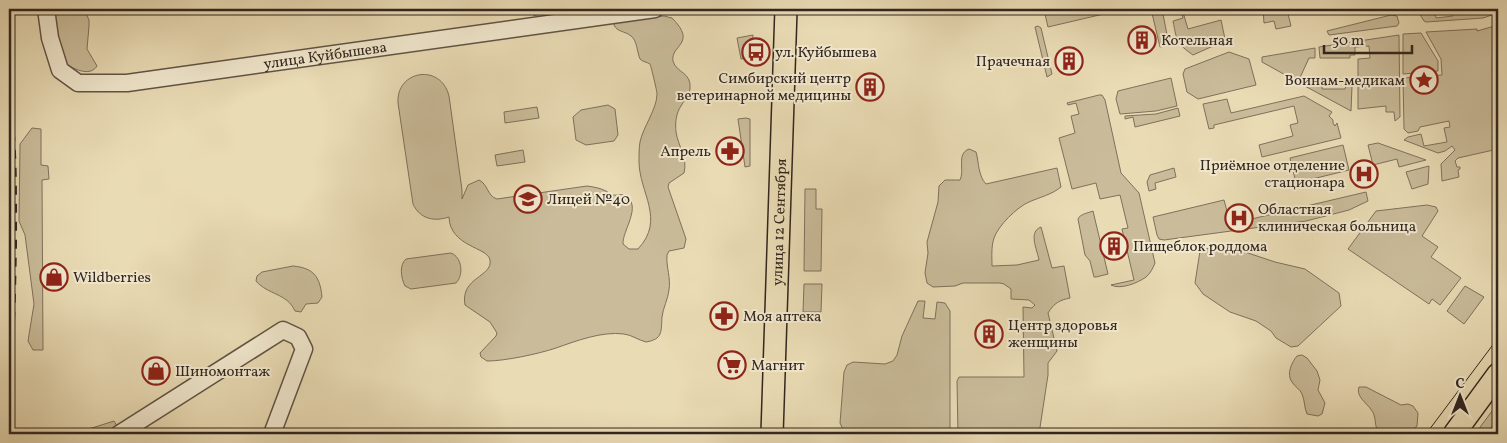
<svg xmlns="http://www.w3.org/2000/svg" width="1507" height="443" font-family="Vollkorn,serif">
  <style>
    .green { fill: #cabc9a; stroke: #7e715c }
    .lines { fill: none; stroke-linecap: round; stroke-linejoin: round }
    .minor-casing { stroke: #605344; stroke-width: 19 }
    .major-casing { stroke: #32261e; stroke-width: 24 }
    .minor { stroke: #f1e8ce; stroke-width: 16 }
    .major { stroke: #e9dbb4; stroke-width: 21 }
    .tram { stroke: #32261e; stroke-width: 1 }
    .rail { stroke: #32261e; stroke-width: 4; stroke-dasharray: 9 9; stroke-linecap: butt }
    .labels { text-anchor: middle; stroke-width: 4; stroke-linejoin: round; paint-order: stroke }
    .poi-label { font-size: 15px; fill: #32261e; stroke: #f1e8ce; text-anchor: start }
    .street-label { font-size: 15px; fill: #32261e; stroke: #f1e8ce }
  </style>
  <rect width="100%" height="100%" fill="#e9dbb4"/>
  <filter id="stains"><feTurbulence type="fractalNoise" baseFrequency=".004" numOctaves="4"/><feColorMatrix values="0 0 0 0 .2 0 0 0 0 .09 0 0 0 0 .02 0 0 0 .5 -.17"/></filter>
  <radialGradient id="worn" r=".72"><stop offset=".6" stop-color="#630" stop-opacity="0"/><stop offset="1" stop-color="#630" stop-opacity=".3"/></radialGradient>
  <!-- green -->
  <g class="green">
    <path d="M 50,9 L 84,9 L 89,20 L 89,26 L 87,49 L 97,66 C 89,79 68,66 60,60 Z"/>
    <polygon points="527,9 602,9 540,17 533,15"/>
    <polygon points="1051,9 1125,9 1048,27 1044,10"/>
    <polygon points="1151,9 1162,9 1169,45 1160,47"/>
    <path d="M 1180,9 L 1182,9 L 1188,29 L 1221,20 L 1225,39 L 1222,42 L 1193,55 C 1176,43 1177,41 1173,21 L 1183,18 Z"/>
    <polygon points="1263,9 1297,9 1298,12 1288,14 1291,26 1276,29 1274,21 1264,23"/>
    <polygon points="1452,9 1497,9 1492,15 1483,18 1426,22 1424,21 1419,13 1435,13 1436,18 1453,16"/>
    <polygon points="1391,15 1397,16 1399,23 1397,26 1329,35 1327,31"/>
    <path d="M 664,16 L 672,18 C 698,44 670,45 673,61 C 676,73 692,72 690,89 C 689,97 684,100 681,106 C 676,113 675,123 676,132 C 678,146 688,158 684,173 L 669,183 L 668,187 L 686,239 L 684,248 L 669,251 L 667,255 C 666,267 671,278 669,290 C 668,299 663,308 662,317 C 661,332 663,339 646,342 C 638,340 632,335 624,334 C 602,331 576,341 556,348 C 538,354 505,361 487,361 L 481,357 L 480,353 L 496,336 L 497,333 L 490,322 L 465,305 C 460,277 493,277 490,260 C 488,247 450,247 449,217 C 434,222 420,219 413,204 L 398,103 C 396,70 441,63 449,96 L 462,190 L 462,199 L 468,185 L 479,180 C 488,184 487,196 497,199 L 587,186 C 594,187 600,188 606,191 C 609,193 610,194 613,195 C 618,196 621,193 625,196 C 643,205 622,231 623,244 L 629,249 L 638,249 C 666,219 639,193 639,161 C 639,155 639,147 640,142 C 643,127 657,109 657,94 C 657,91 651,66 650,64 C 647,62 643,62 640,59 C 637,52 637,40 631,36 C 625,31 617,32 614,25 L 615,22 Z"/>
    <polygon points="1498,25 1498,144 1493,145 1498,145 1498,149 1458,158 1455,161 1457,167 1460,167 1460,169 1458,170 1459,177 1442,181 1441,164 1455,150 1452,146 1445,151 1438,153 1404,140 1408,137 1421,134 1424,146 1447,142 1444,128 1450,127 1449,121 1420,127 1418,131 1408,133 1404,129 1403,78 1421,77 1422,84 1430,83 1429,76 1442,75 1441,59 1426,32 1477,29 1477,31"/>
    <polygon points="1038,26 1041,28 1052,74 1047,77 1035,27"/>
    <polygon points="1421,33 1438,61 1438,71 1403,74 1403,34"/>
    <polygon points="753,35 752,57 741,59 737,38"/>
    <polygon points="1399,35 1400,117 1395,121 1394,112 1386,112 1386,106 1358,109 1358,59 1370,58 1369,46 1355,47 1355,55 1350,55 1350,58 1320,58 1319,47"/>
    <polygon points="1315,48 1315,58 1309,58 1298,82 1262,62 1262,57"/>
    <polygon points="1229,52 1249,59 1256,85 1198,99 1187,92 1183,74 1185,69"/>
    <polygon points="1171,78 1177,106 1156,111 1120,114 1116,99 1118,91"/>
    <polygon points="1306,80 1311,80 1311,85 1322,85 1322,89 1345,89 1346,86 1352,86 1351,111 1303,85"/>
    <path d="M 1099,95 L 1102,95 L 1105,100 L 1121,173 L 1139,193 L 1155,263 C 1153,268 1150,274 1146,277 C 1138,283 1120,290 1111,285 L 1134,280 L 1122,229 L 1128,228 L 1120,195 L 1100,199 L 1096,183 L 1072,189 L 1059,138 L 1075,133 L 1071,116 L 1079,114 L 1076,103 L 1068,105 L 1067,103 Z"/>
    <polygon points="1304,96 1332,112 1329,116 1333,120 1333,123 1335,126 1337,123 1341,138 1262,157 1259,145 1293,136 1290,125 1298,123 1294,106 1214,125 1214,128 1209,129 1203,104 1227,99 1231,113"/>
    <polygon points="608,105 615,109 618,135 614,141 586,145 576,140 573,117 581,110"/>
    <polygon points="537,107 539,118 505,123 504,112"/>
    <polygon points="1178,108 1180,116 1135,127 1133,117 1125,119 1125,116 1156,114"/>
    <polygon points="746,118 750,119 750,166 745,167 738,119"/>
    <polygon points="32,128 41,129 41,165 48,166 49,179 42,180 43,350 33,350 28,341 34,304 25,235 19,221 20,144"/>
    <polygon points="1378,143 1426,160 1399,167 1397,159 1373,165 1368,145"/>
    <polygon points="1343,145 1349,170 1296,183 1290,158"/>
    <path d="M 969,149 L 976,152 C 979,162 978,176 986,184 L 1057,168 L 1061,187 C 1051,195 1040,197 1029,202 C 1017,207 998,226 994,238 C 991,247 992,257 992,266 L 1017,265 L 1039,260 C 1037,249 1028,232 1041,227 L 1052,268 L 1064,266 L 1070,298 C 1060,300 1054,303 1048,313 L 1057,351 L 1048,363 L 1048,375 L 1039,434 L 958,434 L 957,381 L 959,377 L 1024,377 L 1023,307 L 1032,308 L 1035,305 L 1029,300 L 1011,299 L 1011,289 L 1004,284 L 1000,283 L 963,283 L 955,286 L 933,287 L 927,283 L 925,273 L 928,253 L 927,242 L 938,202 L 939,186 L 945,180 L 960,180 C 965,170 956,154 969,149 Z"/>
    <polygon points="523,150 525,162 497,166 495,155"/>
    <polygon points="1429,166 1428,184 1412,189 1406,172"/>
    <polygon points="1174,168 1176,177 1155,183 1156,189 1149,191 1147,182 1150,175"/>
    <polygon points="805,189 816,189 816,209 822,209 821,271 804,271"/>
    <polygon points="1366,192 1368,201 1349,210 1306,221 1164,240 1159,239 1157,235 1153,217 1224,200 1227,211 1239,208 1243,221"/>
    <polygon points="1427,205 1436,207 1438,211 1422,236 1438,247 1431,257 1461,278 1440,305 1432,299 1429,304 1348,249 1376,211"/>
    <path d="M 1093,211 L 1108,274 L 1096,277 L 1094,277 L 1090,261 L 1085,255 L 1078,219 C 1080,214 1088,213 1093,211 Z"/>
    <polygon points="1213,247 1239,250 1275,262 1305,269 1339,293 1341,306 1298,346 1291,347 1276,338 1271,331 1256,321 1230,312 1203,294 1195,283 1200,251"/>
    <path d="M 451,253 C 462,257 464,275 456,283 L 411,289 L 405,286 C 401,278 399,265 406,259 Z"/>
    <path d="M 293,266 C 314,268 320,277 322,297 L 318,303 L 306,304 L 301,312 L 295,311 C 287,293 268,295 256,281 L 257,276 L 262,272 Z"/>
    <polygon points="804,284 822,284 821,312 803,312"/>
    <polygon points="1465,286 1484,297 1464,324 1447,311"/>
    <polygon points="918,301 925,301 923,318 935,319 937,302 945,303 950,311 950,434 845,434 840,423 844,372 847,365 853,362 885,364 893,361 897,355 902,336"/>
    <path d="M 1302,355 L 1307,358 L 1317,371 L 1320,380 L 1318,390 L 1325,403 L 1322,414 L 1318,416 L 1307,414 C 1304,407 1305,401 1302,394 C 1300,389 1295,387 1292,382 C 1286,374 1292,362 1297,356 Z"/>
    <path d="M 1359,387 L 1366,387 L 1401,405 L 1408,404 L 1413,406 L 1418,413 L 1417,426 C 1408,436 1394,434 1381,434 C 1373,424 1377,425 1374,415 C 1371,405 1355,398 1359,387 Z"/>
    <polygon points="1498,403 1498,418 1487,434 1475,434"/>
    <polygon points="114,421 117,426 112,434 73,434"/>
  </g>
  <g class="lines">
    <!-- minor casing -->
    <g class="minor-casing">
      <g id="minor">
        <path id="s1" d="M 46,9 L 50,38 L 60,70 L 78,83 L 127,83 L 655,9"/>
        <polyline points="119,434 283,330 298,337 304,349 272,434"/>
      </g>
    </g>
    <!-- major casing -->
    <g class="major-casing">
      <g id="major">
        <path id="s2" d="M 772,434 L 786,9"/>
        <polyline points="1454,434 1498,374"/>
      </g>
    </g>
    <!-- minor -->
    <use href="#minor" class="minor"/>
    <!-- major -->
    <use href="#major" class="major"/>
    <!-- tram -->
    <polyline class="tram" points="1426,434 1498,338"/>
    <!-- rail -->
    <path class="rail" d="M 9,96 C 16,146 15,195 15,245 C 14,288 14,331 9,374"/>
  </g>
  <!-- icons -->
  <defs>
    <g id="building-ring" transform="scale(1.4375)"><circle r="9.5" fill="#f1e8ce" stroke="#8f2418" stroke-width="1.5"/><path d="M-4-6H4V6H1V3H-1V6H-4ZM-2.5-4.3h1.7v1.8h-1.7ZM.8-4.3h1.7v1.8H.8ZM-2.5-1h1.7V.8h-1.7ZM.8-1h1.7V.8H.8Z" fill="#8f2418"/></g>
    <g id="bus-ring" transform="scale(1.4375)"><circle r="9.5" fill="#f1e8ce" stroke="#8f2418" stroke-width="1.5"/><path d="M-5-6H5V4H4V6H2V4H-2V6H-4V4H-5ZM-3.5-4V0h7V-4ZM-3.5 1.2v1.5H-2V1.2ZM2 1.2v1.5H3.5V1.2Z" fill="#8f2418"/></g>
    <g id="sight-ring" transform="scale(1.4375)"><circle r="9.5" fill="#f1e8ce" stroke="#8f2418" stroke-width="1.5"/><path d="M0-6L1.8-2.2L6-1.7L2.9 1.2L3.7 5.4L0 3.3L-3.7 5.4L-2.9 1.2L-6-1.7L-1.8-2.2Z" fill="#8f2418"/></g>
    <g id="pharmacy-ring" transform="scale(1.4375)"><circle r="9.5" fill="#f1e8ce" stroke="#8f2418" stroke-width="1.5"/><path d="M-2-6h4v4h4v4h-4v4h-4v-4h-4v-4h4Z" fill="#8f2418"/></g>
    <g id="hospital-ring" transform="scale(1.4375)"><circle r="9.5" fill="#f1e8ce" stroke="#8f2418" stroke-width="1.5"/><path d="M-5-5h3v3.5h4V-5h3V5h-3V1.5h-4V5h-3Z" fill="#8f2418"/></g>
    <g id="school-ring" transform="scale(1.4375)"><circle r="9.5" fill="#f1e8ce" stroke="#8f2418" stroke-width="1.5"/><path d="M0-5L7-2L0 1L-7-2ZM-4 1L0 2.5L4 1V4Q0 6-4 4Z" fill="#8f2418"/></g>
    <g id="shop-ring" transform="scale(1.4375)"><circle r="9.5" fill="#f1e8ce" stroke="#8f2418" stroke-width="1.5"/><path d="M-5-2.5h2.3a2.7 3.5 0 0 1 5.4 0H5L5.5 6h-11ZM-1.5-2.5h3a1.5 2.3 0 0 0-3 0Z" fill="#8f2418"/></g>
    <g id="supermarket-ring" transform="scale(1.4375)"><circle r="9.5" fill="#f1e8ce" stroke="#8f2418" stroke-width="1.5"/><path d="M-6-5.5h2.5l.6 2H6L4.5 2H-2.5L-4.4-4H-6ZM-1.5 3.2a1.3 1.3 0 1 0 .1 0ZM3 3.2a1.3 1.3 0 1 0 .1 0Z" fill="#8f2418"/></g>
  </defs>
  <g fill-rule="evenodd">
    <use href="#building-ring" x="1142" y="40"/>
    <use href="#bus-ring" x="756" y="52"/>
    <use href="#building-ring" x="1069" y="61"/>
    <use href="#sight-ring" x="1424" y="80"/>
    <use href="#building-ring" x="870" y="87"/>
    <use href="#pharmacy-ring" x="730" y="151"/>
    <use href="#hospital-ring" x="1364" y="174"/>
    <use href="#school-ring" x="528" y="199"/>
    <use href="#hospital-ring" x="1239" y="218"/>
    <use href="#building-ring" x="1114" y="246"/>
    <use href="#shop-ring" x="54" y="277"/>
    <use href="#pharmacy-ring" x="724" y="316"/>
    <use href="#building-ring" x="989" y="334"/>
    <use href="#supermarket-ring" x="732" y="365"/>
    <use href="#shop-ring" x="156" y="371"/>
  </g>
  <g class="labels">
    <!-- poi labels -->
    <g class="poi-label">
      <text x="1161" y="45">Котельная</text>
      <text x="775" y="57">ул. Куйбышева</text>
      <text x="1050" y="66" text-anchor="end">Прачечная</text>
      <text x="851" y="83" text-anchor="end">Симбирский центр<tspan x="851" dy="17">ветеринарной медицины</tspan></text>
      <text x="1405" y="85" text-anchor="end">Воинам-медикам</text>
      <text x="711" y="156" text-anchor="end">Апрель</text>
      <text x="1345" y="170" text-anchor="end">Приёмное отделение<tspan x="1345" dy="17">стационара</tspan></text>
      <text x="547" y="204">Лицей №40</text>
      <text x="1258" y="214">Областная<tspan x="1258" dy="17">клиническая больница</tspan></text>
      <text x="1133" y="251">Пищеблок роддома</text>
      <text x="73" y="282">Wildberries</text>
      <text x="743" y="321">Моя аптека</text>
      <text x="1008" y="330">Центр здоровья<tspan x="1008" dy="17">женщины</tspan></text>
      <text x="751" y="370">Магнит</text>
      <text x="175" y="376">Шиномонтаж</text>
    </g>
    <!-- street labels -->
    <g class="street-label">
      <text dy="5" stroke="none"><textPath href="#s1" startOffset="334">улица Куйбышева</textPath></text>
      <text dy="5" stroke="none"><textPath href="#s2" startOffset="212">улица 12 Сентября</textPath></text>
    </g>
  </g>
  <!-- margin -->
  <rect width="1507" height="443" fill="none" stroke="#e9dbb4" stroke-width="30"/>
  <rect x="10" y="10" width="1487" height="423" fill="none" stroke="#32261e" stroke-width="2.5"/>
  <rect x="15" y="15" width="1477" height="413" fill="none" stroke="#32261e"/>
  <!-- north arrow -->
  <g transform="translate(1460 396)" stroke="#f1e8ce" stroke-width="4" paint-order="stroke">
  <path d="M0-4L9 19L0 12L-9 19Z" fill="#32261e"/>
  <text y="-8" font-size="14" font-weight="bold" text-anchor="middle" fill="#32261e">С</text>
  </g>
  <!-- scale -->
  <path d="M1324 45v8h88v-8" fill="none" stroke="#32261e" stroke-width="2.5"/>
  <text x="1332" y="45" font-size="15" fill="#32261e" stroke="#f1e8ce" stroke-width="4" paint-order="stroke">50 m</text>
  <rect width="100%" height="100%" filter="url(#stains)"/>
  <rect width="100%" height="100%" fill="url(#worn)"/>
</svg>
